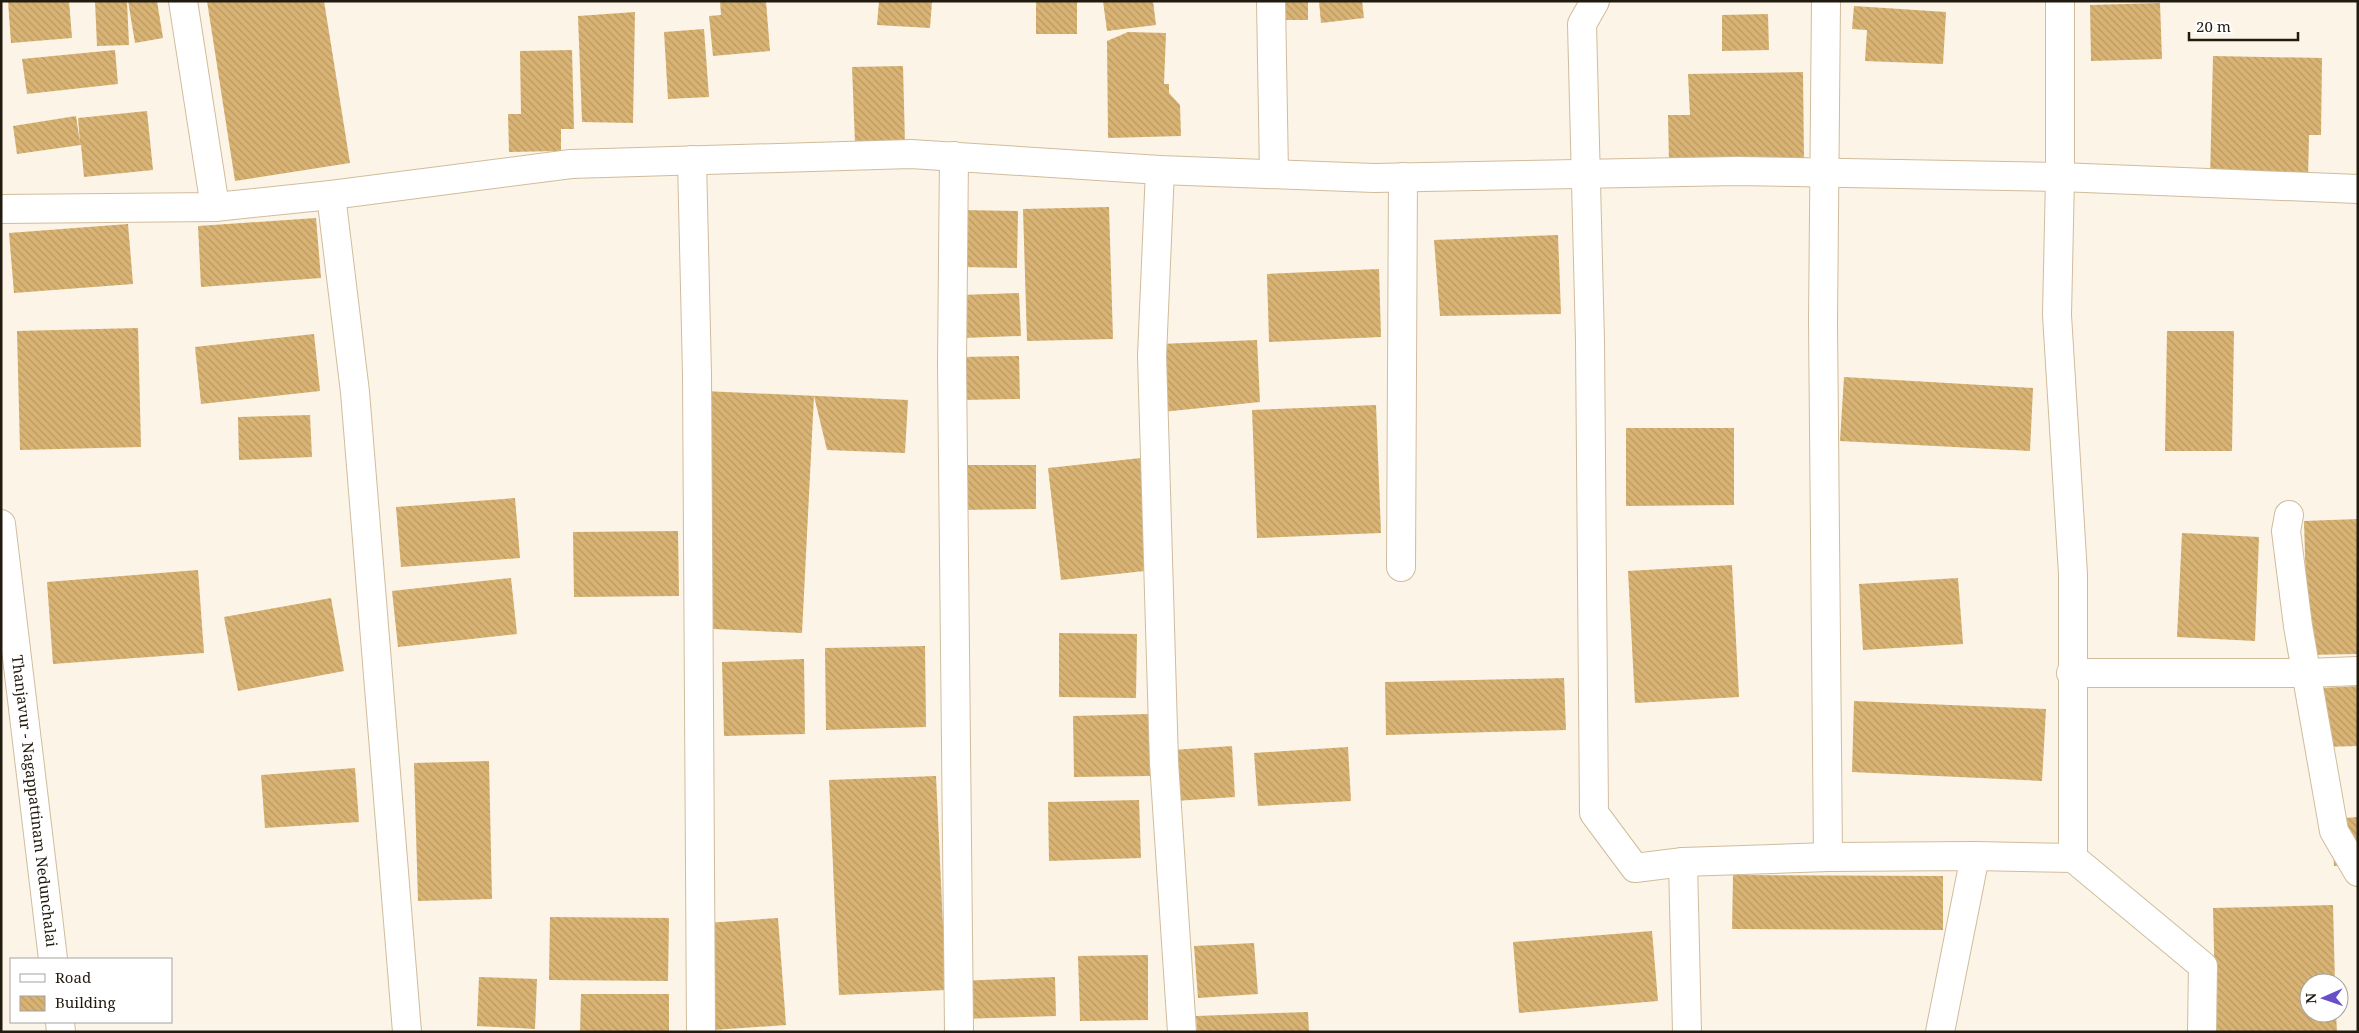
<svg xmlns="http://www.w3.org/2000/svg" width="2359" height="1033" font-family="'Noto Serif',serif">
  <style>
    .building { fill: url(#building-back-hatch) }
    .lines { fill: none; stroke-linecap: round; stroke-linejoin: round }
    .minor-casing { stroke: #d0bc9c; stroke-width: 30 }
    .highway-casing { stroke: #d0bc9c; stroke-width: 30 }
    .minor { stroke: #fff; stroke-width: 28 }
    .highway { stroke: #fff; stroke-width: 28 }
    .labels { text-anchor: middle; stroke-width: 4; stroke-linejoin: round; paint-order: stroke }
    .street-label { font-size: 15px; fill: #211a0e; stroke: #fff }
  </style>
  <defs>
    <pattern id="building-back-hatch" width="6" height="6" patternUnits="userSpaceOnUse" patternTransform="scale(1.25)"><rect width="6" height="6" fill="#d8b374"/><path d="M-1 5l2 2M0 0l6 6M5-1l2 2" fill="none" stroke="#b99963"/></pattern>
  </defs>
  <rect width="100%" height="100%" fill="#fcf4e7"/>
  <!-- building -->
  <g class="building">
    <polygon points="8,1 69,1 72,38 11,43"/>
    <polygon points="95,1 127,1 129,45 97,46"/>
    <polygon points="128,1 157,1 163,38 135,43"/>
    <polygon points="207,1 324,1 350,163 235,181"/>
    <polygon points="720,1 766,1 770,51 713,56 709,16 721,15"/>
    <polygon points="879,1 932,1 930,28 877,25"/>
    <rect x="1036" y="1" width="41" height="33"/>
    <polygon points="1103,1 1153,1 1156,25 1107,31"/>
    <rect x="1285" y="1" width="23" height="19"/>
    <polygon points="1319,1 1362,1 1364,18 1321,23"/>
    <polygon points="2160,3 2162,59 2091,61 2090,5"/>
    <polygon points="1854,6 1946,12 1943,64 1865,61 1867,30 1852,29"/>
    <polygon points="635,12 633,123 582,122 578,16"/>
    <polygon points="1768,14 1769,50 1722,51 1722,15"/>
    <polygon points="704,29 709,97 668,99 664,32"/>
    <polygon points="1128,32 1166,33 1164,84 1169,84 1169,93 1180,105 1181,136 1108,138 1107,41"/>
    <polygon points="115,50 118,84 27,94 22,59"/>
    <polygon points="572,50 574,129 561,129 561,151 509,152 508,114 521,114 520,51"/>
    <polygon points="2213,56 2322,58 2321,135 2309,135 2308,181 2210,179"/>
    <polygon points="903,66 905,144 855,143 852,67"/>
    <polygon points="1803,72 1804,160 1669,163 1668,115 1690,115 1688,74"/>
    <polygon points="147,111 153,170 84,177 81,145 17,154 13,126 76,116 80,143 78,118"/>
    <polygon points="1109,207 1113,339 1027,341 1023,209"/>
    <polygon points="961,210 1018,211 1017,268 960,267"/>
    <polygon points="316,218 321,278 201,287 198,226"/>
    <polygon points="128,224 133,284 14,293 9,233"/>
    <polygon points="1558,235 1561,314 1440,316 1434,240"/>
    <polygon points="1379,269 1381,337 1269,342 1267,274"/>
    <polygon points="1019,293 1021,336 962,338 961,295"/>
    <polygon points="138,328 141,447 20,450 17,331"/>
    <polygon points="2167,331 2234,331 2232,451 2165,451"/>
    <polygon points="314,334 320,391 201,404 195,347"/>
    <polygon points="1257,340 1260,402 1162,412 1160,344"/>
    <polygon points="1019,356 1020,399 961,400 960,357"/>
    <polygon points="1844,377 2033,388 2030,451 1840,441"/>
    <polygon points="704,391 908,400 905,453 827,450 814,396 802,633 692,628"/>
    <polygon points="1376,405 1381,533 1257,538 1252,410"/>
    <polygon points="310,415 312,457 239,460 238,417"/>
    <polygon points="1626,428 1734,428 1734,505 1626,506"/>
    <polygon points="1141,458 1154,570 1061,580 1048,468"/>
    <polygon points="954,465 1036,465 1036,509 954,510"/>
    <polygon points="515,498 520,558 401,567 396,507"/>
    <polygon points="2358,519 2358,654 2308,655 2304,521"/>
    <polygon points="678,531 679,596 574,597 573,532"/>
    <polygon points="2182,533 2259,537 2255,641 2177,637"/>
    <polygon points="1732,565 1739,697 1635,703 1628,571"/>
    <polygon points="198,570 204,653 53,664 47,582"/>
    <polygon points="511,578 517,634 398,647 392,591"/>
    <polygon points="1958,578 1963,644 1863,650 1859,584"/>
    <polygon points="331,598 344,671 238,691 224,617"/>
    <polygon points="1059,633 1137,634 1136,698 1059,697"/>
    <polygon points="925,646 926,727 826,730 825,648"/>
    <polygon points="804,659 805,734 724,736 722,662"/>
    <polygon points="1564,678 1566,730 1386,735 1385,682"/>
    <polygon points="2358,686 2358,746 2324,747 2322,688"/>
    <polygon points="1854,701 2046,709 2042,781 1852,772"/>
    <polygon points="1149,714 1150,776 1074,777 1073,716"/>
    <polygon points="1232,746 1235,797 1175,801 1172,750"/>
    <polygon points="1348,747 1351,801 1258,806 1254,753"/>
    <polygon points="489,761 492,899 418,901 414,763"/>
    <polygon points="355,768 359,822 265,828 261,775"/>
    <polygon points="936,776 946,990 839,995 829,780"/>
    <polygon points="1139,800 1141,858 1049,861 1048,802"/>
    <polygon points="2358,817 2358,864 2334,866 2331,819"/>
    <polygon points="1733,875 1943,876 1943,930 1732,929"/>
    <polygon points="2333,905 2335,983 2309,983 2309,1013 2336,1013 2337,1032 2216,1032 2213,908"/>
    <polygon points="550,917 669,918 668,981 549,980"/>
    <polygon points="778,918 786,1025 713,1030 706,923"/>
    <polygon points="1652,931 1658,1001 1519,1013 1513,942"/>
    <polygon points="1254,943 1258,994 1198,998 1194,946"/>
    <polygon points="1148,955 1148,1020 1080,1021 1078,956"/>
    <polygon points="479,977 537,979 535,1029 477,1026"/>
    <polygon points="1055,977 1056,1016 960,1019 958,981"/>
    <polygon points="581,994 669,994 669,1032 580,1032"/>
    <polygon points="1308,1012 1309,1032 1197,1032 1196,1016"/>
  </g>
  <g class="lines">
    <!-- minor casing -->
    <g class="minor-casing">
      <g id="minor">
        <polyline points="183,1 215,207"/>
        <polyline points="1271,1 1274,174"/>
        <polyline points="1595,1 1582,24 1590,341 1594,813 1635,868 1683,862 1828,857 1975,856 2073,858 2203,966 2202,1032"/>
        <polyline points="1826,1 1823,322 1828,857"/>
        <polyline points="2060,1 2060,177 2057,315 2073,574 2073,858"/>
        <polyline points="954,156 952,365 959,1032"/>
        <polyline points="692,160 697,374 701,1032"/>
        <polyline points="1160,170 1152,356 1164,762 1182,1032"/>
        <polyline points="331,195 355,392 407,1032"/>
        <polyline points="1,209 215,207 331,195 571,164 911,154 1160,170 1374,178 1737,171 2060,177 2358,189"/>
        <polyline points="2289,515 2286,531 2298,626 2334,831 2358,872"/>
        <polyline points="1401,567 1403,177"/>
        <polyline points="2071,673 2307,673 2358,671"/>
        <polyline points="1683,862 1687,1032"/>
        <polyline points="1940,1032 1975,856"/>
      </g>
    </g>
    <!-- highway casing -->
    <g class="highway-casing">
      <g id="highway">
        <path id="s1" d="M 1,524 L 53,959"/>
        <polyline points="60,1022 61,1032"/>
      </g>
    </g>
    <!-- minor -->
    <use href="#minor" class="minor"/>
    <!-- highway -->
    <use href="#highway" class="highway"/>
  </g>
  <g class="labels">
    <!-- street labels -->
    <g class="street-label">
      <text dy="5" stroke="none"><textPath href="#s1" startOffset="279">Thanjavur - Nagappattinam Nedunchalai</textPath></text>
    </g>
  </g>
  <!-- border -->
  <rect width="2359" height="1033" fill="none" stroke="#211a0e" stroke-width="5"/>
  <!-- legend -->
  <rect x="10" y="958" width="162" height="65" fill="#ffffff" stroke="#a6a39f"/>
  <rect x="20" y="974" width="25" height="8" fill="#ffffff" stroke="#a6a39f"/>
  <text x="55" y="983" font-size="15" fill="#211a0e">Road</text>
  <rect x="20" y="996" width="25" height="15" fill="url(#building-back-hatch)" stroke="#a6a39f"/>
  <text x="55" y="1008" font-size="15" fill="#211a0e">Building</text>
  <!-- north arrow -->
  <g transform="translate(2324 998) rotate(268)"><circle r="24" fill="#ffffff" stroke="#a6a39f"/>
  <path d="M0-4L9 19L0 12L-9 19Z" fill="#684fc8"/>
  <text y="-8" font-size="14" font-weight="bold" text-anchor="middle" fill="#211a0e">N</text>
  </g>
  <!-- scale -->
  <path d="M2189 32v8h109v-8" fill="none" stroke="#211a0e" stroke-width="2.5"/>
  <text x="2196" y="32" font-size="15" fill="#211a0e" stroke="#ffffff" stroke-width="4" paint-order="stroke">20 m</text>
</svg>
